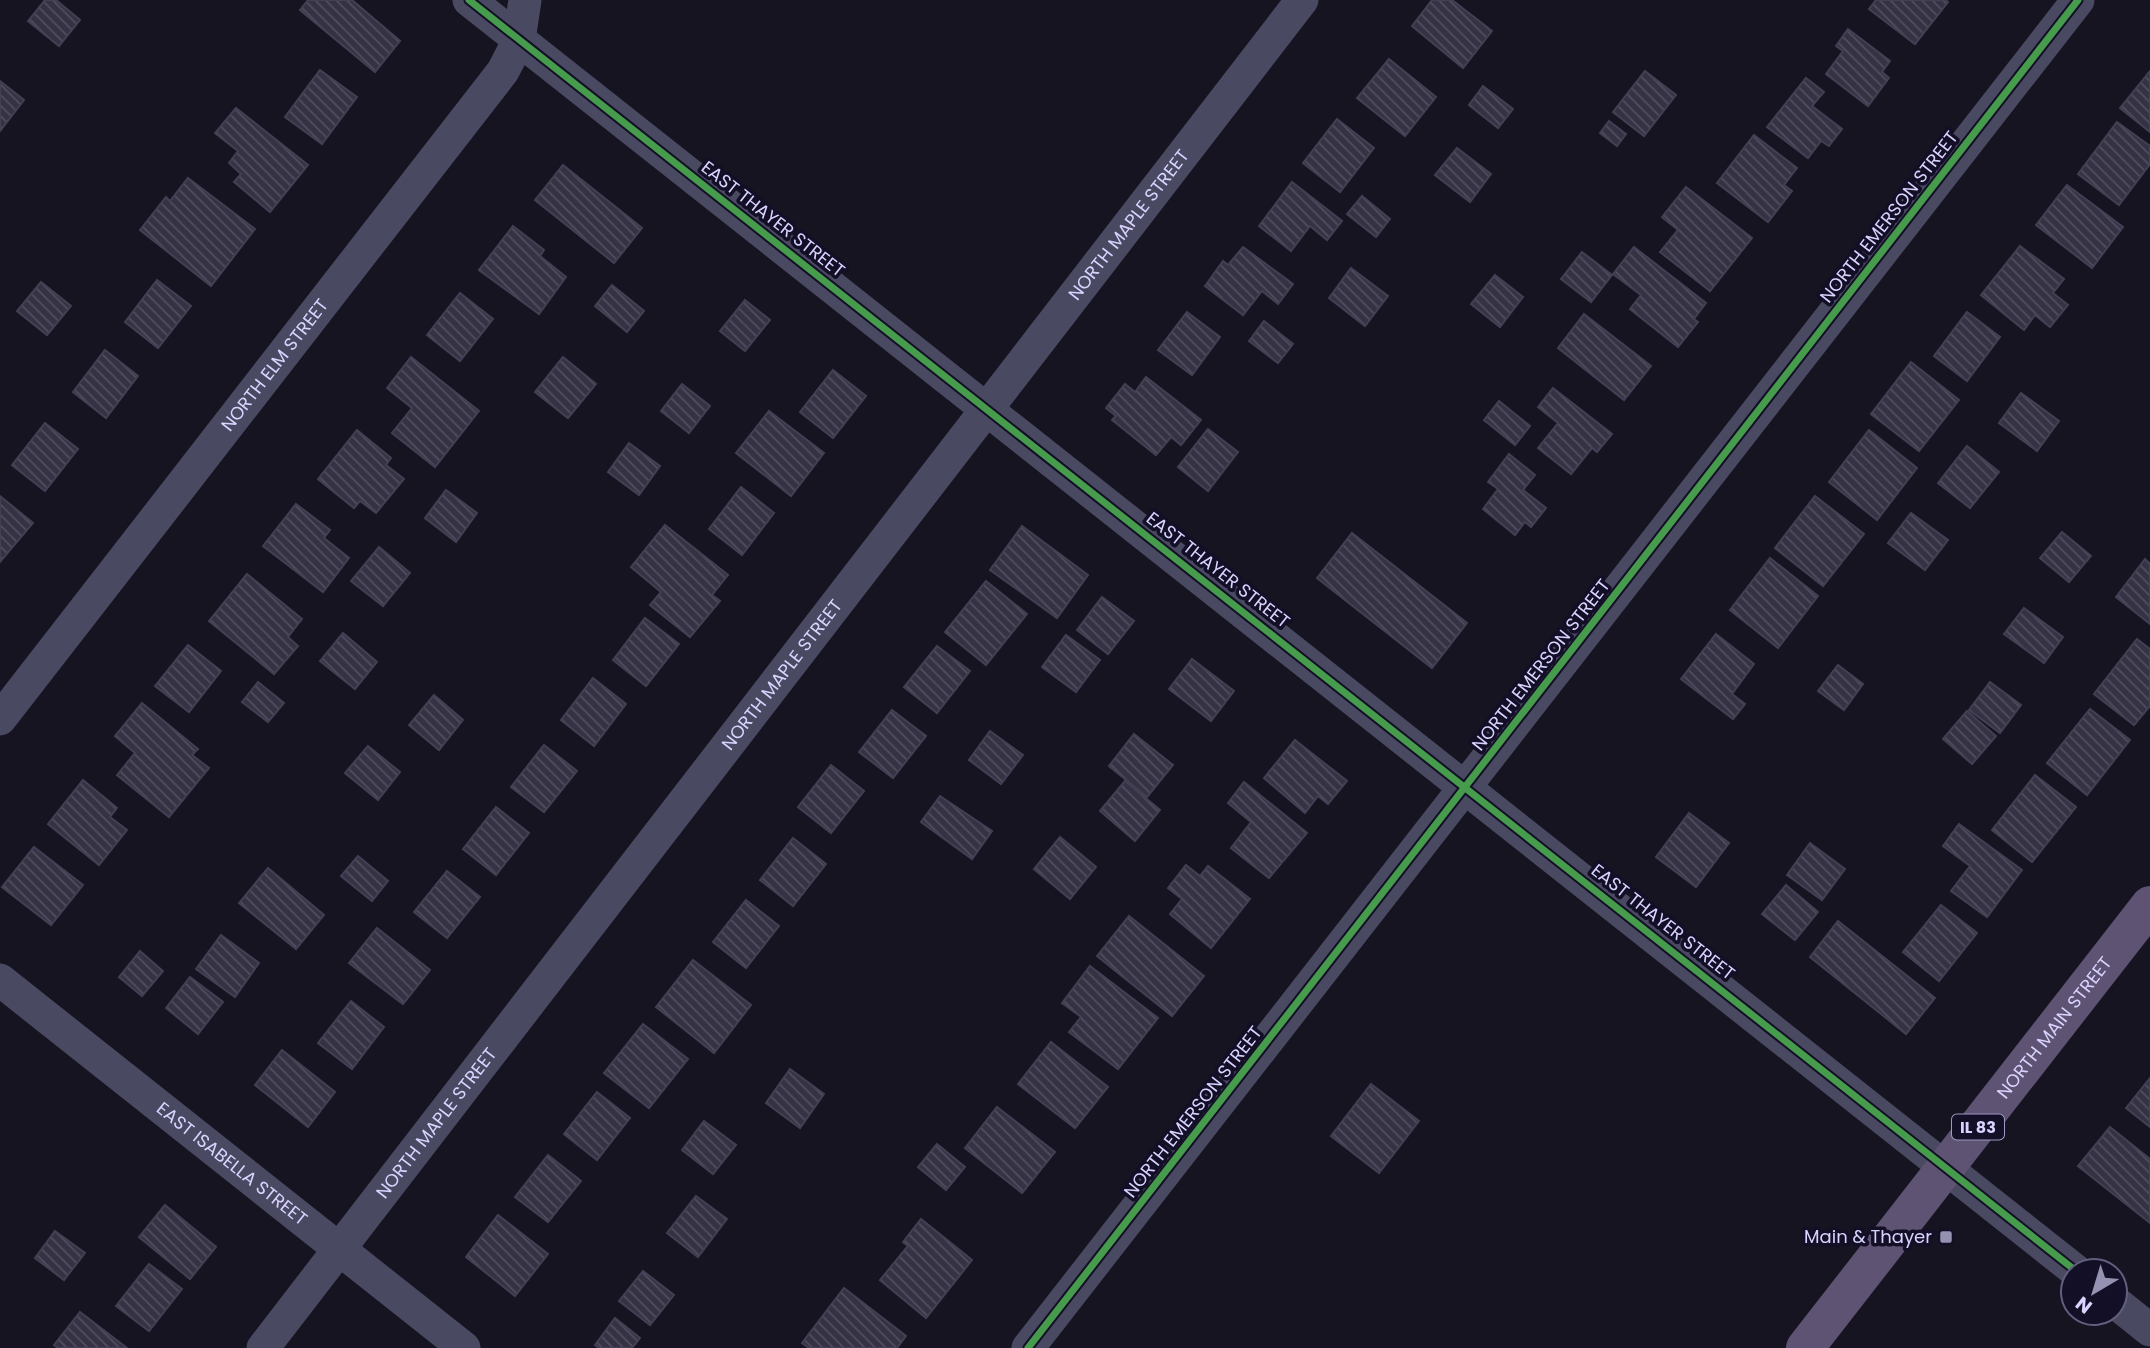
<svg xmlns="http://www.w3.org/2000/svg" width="2150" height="1348" font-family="Poppins,sans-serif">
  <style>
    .building { fill: url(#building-back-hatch); stroke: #433f54; stroke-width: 2 }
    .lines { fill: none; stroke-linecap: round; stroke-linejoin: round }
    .street { stroke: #4a4962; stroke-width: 33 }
    .primary { stroke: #5e5373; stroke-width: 38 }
    .cycleway-casing { stroke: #130f26; stroke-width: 11 }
    .cycleway { stroke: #469c4c; stroke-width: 7 }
    .poi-dot { fill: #9591b1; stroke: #130f26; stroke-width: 2.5 }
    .labels { text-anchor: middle; stroke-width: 7; stroke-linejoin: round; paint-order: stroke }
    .shield { fill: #130f26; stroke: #9e99be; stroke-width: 2 }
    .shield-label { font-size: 16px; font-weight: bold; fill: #d9d4ff }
    .street-label { font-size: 18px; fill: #d9d4ff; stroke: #130f26 }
    .poi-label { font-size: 18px; fill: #d9d4ff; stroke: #130f26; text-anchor: end }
  </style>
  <defs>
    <pattern id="building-back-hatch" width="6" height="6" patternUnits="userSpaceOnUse" patternTransform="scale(1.75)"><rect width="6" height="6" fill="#343243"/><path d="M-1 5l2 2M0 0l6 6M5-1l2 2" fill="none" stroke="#514f5f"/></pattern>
  </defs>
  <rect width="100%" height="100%" fill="#161421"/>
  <!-- building -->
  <g class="building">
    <polygon points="45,0 56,0 80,20 59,46 28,21"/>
    <polygon points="308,0 352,0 400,41 375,72 300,10"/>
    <polygon points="1432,0 1452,0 1492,31 1463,68 1412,26"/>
    <polygon points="1876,0 1946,0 1948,2 1915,44 1869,9"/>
    <polygon points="1848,29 1890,61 1882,72 1889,78 1868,106 1826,74 1843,51 1836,46"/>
    <polygon points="1389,59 1436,97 1405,136 1357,98"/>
    <polygon points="320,70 357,97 322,144 285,117"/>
    <polygon points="1645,71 1676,95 1644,136 1613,112"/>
    <polygon points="2150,71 2150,132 2120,108"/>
    <polygon points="1806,78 1824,92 1812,106 1842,129 1829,146 1821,141 1808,158 1767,127"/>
    <polygon points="0,81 24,100 0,131"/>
    <polygon points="1483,86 1513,109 1498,128 1469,105"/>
    <polygon points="236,108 308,165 270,212 234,182 241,174 229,163 238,151 215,133"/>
    <polygon points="1337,119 1374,148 1340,192 1303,163"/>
    <polygon points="1609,121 1626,134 1617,146 1600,133"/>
    <polygon points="2117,122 2150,146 2150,164 2119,205 2078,174"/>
    <polygon points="1754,135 1797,168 1784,185 1792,191 1768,222 1717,183"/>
    <polygon points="1457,148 1491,174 1470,202 1435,175"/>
    <polygon points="563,165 642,228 614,263 535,200"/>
    <polygon points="188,178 255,229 211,286 140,230 166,197 170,201"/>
    <polygon points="1292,182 1342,221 1327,240 1310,226 1291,251 1259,226"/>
    <polygon points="2067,185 2123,227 2092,268 2036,225"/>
    <polygon points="1686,187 1752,238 1710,291 1660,252 1678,230 1662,217"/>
    <polygon points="1362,196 1390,219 1376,237 1347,214"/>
    <polygon points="513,226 544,250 540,256 566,277 539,314 479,270"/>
    <polygon points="2020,246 2064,279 2053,293 2068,305 2050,327 2035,315 2024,330 1981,295"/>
    <polygon points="1243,247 1293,284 1278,304 1262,291 1243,315 1205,286 1223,261 1228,265"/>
    <polygon points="1634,247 1706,303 1694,319 1698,322 1678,347 1630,309 1641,295 1613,274"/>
    <polygon points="1582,252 1612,275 1591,302 1561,279"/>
    <polygon points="1351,268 1388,296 1365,326 1329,298"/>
    <polygon points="1495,275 1523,297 1500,327 1471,304"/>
    <polygon points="157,280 191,306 158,348 125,322"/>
    <polygon points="41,282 71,306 47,335 17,311"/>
    <polygon points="612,285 644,311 627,332 595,306"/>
    <polygon points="460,293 493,319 460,361 427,335"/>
    <polygon points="745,300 770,320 745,351 720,331"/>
    <polygon points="1187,312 1220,337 1192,375 1158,350"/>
    <polygon points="1967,312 2000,337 1967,381 1934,356"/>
    <polygon points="1584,314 1651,366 1624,400 1558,348"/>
    <polygon points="1264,321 1293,344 1278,363 1249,341"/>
    <polygon points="105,350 138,376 106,418 73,392"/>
    <polygon points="411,357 479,411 435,467 392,433 412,408 387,388"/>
    <polygon points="563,357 596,384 568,418 535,392"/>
    <polygon points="1911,362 1959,400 1919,451 1871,414"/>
    <polygon points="833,370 866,396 833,438 800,412"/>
    <polygon points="1146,377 1201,420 1181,445 1171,437 1156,455 1112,420 1116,416 1106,408 1125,384 1135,392"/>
    <polygon points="682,384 710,406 689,433 661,411"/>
    <polygon points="1553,388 1612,434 1597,452 1592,448 1571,474 1538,448 1558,423 1538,407"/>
    <polygon points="2021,393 2059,421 2037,451 1999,423"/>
    <polygon points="1499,401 1530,426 1515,445 1484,420"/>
    <polygon points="769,411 824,453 791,496 736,453"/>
    <polygon points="45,423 78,449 45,491 12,465"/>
    <polygon points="1208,429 1238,452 1208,491 1178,467"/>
    <polygon points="357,430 391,458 386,465 404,479 376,513 360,501 354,508 318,479"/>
    <polygon points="1869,430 1917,468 1877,520 1829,482"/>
    <polygon points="629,443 660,466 639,495 608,472"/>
    <polygon points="1967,446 1999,472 1970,508 1938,483"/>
    <polygon points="1509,454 1535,475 1523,490 1546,508 1531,527 1525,522 1515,535 1483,509 1498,489 1488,482"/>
    <polygon points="741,487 774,513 742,555 709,529"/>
    <polygon points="446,490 477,513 456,542 425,518"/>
    <polygon points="0,496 33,523 0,562"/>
    <polygon points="1815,496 1864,534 1823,586 1775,548"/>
    <polygon points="296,504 330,530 324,538 349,558 323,592 263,546"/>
    <polygon points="1911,513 1948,540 1925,570 1888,543"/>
    <polygon points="665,525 728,575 712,595 720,601 690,637 650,605 661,592 631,567"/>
    <polygon points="1022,526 1088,575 1057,618 990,570"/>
    <polygon points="2062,532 2091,556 2069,582 2040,558"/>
    <polygon points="1352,533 1467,623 1432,668 1317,578"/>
    <polygon points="379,547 410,573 383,606 351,581"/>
    <polygon points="1770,558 1818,596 1778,648 1730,610"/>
    <polygon points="2145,559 2150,564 2150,624 2116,597"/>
    <polygon points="247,574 302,619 288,637 298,646 274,674 209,621"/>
    <polygon points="986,581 1027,614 986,665 945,632"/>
    <polygon points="1102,597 1134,621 1108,654 1077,630"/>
    <polygon points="2024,608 2063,637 2044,663 2004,634"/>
    <polygon points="645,618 679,644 646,686 613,660"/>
    <polygon points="343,633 377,662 355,689 320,661"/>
    <polygon points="1716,634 1754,664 1732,694 1745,704 1733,719 1681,679"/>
    <polygon points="1066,635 1100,660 1076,692 1042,667"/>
    <polygon points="2137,639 2150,649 2150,706 2134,725 2094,694"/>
    <polygon points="188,645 221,671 189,712 155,686"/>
    <polygon points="937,646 970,671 937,713 904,687"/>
    <polygon points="1192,659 1234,691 1211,721 1169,689"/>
    <polygon points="1838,665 1863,684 1844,710 1818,691"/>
    <polygon points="593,678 626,704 594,746 561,720"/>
    <polygon points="258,682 284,703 268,722 242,702"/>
    <polygon points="1990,682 2021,705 2000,733 1969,710"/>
    <polygon points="434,695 463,720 439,750 409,725"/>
    <polygon points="142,703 198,749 192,755 209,768 169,817 117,775 135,753 115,736"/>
    <polygon points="2090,709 2130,740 2087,795 2047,763"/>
    <polygon points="892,710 926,736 893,778 859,752"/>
    <polygon points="1967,711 1996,736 1972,764 1943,739"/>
    <polygon points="990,731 1023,755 1001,784 969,760"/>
    <polygon points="1134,734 1173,765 1147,797 1109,766"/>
    <polygon points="1295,740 1347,781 1328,804 1318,796 1305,813 1264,778"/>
    <polygon points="544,745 577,771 544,812 511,787"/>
    <polygon points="368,746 400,772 378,800 345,773"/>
    <polygon points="831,765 864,791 831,833 798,807"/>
    <polygon points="2035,775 2076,807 2032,862 1992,830"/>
    <polygon points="83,780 117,808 110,817 127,830 99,865 48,824"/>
    <polygon points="1125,781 1160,810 1135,841 1100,811"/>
    <polygon points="1244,782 1307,833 1269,878 1231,848 1251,822 1228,803"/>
    <polygon points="940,796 992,831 972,859 921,822"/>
    <polygon points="496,807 529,833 496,875 463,849"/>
    <polygon points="1689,813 1729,843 1696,887 1656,857"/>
    <polygon points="1959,824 2022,870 1987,917 1951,891 1970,866 1943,846"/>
    <polygon points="1060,837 1096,867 1070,899 1034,869"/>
    <polygon points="793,838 826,864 793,906 760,880"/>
    <polygon points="1810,843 1845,869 1822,900 1787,875"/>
    <polygon points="34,847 83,885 51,925 2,887"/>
    <polygon points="358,856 388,881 372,901 341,876"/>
    <polygon points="1186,865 1200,876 1208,866 1250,899 1211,948 1170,914 1182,899 1168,888"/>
    <polygon points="268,868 324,915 296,949 239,903"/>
    <polygon points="447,871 480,897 447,938 414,912"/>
    <polygon points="1786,885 1818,912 1795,940 1762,914"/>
    <polygon points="746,900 779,926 746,968 713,942"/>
    <polygon points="1941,905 1977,933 1939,981 1903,952"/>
    <polygon points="1129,916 1204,976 1172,1016 1097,956"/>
    <polygon points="1838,921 1935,998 1906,1034 1810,957"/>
    <polygon points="377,928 430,970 403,1004 349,963"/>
    <polygon points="221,935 259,963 235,997 196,969"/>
    <polygon points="140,951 163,971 142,996 119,977"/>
    <polygon points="693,960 751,1005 714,1053 656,1007"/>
    <polygon points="1090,966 1158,1018 1118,1069 1069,1032 1081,1017 1062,1003"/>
    <polygon points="190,977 223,1002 198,1034 166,1008"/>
    <polygon points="351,1001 384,1027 352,1069 318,1043"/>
    <polygon points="643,1024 688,1059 649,1108 604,1073"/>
    <polygon points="1051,1042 1108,1087 1075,1128 1018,1084"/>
    <polygon points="282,1050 335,1092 308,1127 255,1085"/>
    <polygon points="790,1069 824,1094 800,1128 766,1103"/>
    <polygon points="2150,1078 2150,1127 2126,1108"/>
    <polygon points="1371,1084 1419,1121 1379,1173 1331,1136"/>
    <polygon points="597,1092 630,1118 597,1160 564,1134"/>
    <polygon points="997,1107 1055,1152 1022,1193 965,1148"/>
    <polygon points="704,1121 736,1145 713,1174 682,1150"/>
    <polygon points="2110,1127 2150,1159 2150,1223 2078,1166"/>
    <polygon points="937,1144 965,1167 946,1190 918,1167"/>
    <polygon points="548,1155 581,1181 548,1222 515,1197"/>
    <polygon points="696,1196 727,1219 698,1257 667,1233"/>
    <polygon points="165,1205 216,1247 190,1279 139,1237"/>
    <polygon points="498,1215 548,1254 515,1296 466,1257"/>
    <polygon points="921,1219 972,1260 926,1318 880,1280 908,1246 903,1242"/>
    <polygon points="55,1231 85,1253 64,1280 35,1258"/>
    <polygon points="149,1264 182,1289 149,1331 116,1306"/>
    <polygon points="643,1271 674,1295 650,1325 619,1301"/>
    <polygon points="844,1288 906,1336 897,1348 809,1348 802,1343"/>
    <polygon points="80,1312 127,1348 58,1348 54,1345"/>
    <polygon points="615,1318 640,1338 632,1348 599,1348 595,1345"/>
  </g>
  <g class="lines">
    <!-- street -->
    <g class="street">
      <polyline points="469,0 2076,1271"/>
      <path id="s1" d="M 0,719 L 503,71 L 519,40 L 525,0"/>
      <path id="s2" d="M 0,980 L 464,1348"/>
      <polyline points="2115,1302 2150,1330"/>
      <path id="s3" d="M 263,1348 L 1302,0"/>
      <polyline points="1028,1348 2078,0"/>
    </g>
    <!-- primary -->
    <path class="primary" id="s4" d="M 1805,1348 L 2150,905"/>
    <!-- cycleway casing -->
    <g class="cycleway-casing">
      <g id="cycleway">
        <polyline points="469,0 2076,1271"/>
        <polyline points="1028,1348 2078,0"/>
      </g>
    </g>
    <!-- cycleway -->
    <use href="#cycleway" class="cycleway"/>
  </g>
  <!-- markers -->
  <rect class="poi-dot" x="1939" y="1230" width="14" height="14" rx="3.5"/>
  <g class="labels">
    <!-- shield labels -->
    <rect class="shield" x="1952" y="1114.5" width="52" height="25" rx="5"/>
    <g class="shield-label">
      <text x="1978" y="1133">IL 83</text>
    </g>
    <!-- street labels -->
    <g class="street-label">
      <text transform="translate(1889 217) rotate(-52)" y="6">NORTH EMERSON STREET</text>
      <text transform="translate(773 219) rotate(38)" y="6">EAST THAYER STREET</text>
      <text dy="6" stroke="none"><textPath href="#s3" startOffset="1418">NORTH MAPLE STREET</textPath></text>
      <text dy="6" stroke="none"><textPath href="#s1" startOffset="448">NORTH ELM STREET</textPath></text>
      <text transform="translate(1218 570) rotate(38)" y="6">EAST THAYER STREET</text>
      <text transform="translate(1541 665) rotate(-52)" y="6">NORTH EMERSON STREET</text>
      <text dy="6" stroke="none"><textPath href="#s3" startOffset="850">NORTH MAPLE STREET</textPath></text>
      <text transform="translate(1663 922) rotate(38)" y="6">EAST THAYER STREET</text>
      <text dy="6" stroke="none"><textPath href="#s4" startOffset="406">NORTH MAIN STREET</textPath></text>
      <text transform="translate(1193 1112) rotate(-52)" y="6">NORTH EMERSON STREET</text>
      <text dy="6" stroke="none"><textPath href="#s3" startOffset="284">NORTH MAPLE STREET</textPath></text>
      <text dy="6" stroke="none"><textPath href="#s2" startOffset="296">EAST ISABELLA STREET</textPath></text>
    </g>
    <!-- poi labels -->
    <g class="poi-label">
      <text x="1932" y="1243">Main &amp; Thayer</text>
    </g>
  </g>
  <!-- north arrow -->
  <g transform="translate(2094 1292) rotate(218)"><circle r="33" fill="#130f26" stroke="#625e7d" stroke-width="2"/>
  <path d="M0-5L12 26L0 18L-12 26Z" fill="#9591b1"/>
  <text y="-10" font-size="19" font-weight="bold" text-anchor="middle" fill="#d9d4ff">N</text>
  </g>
</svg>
